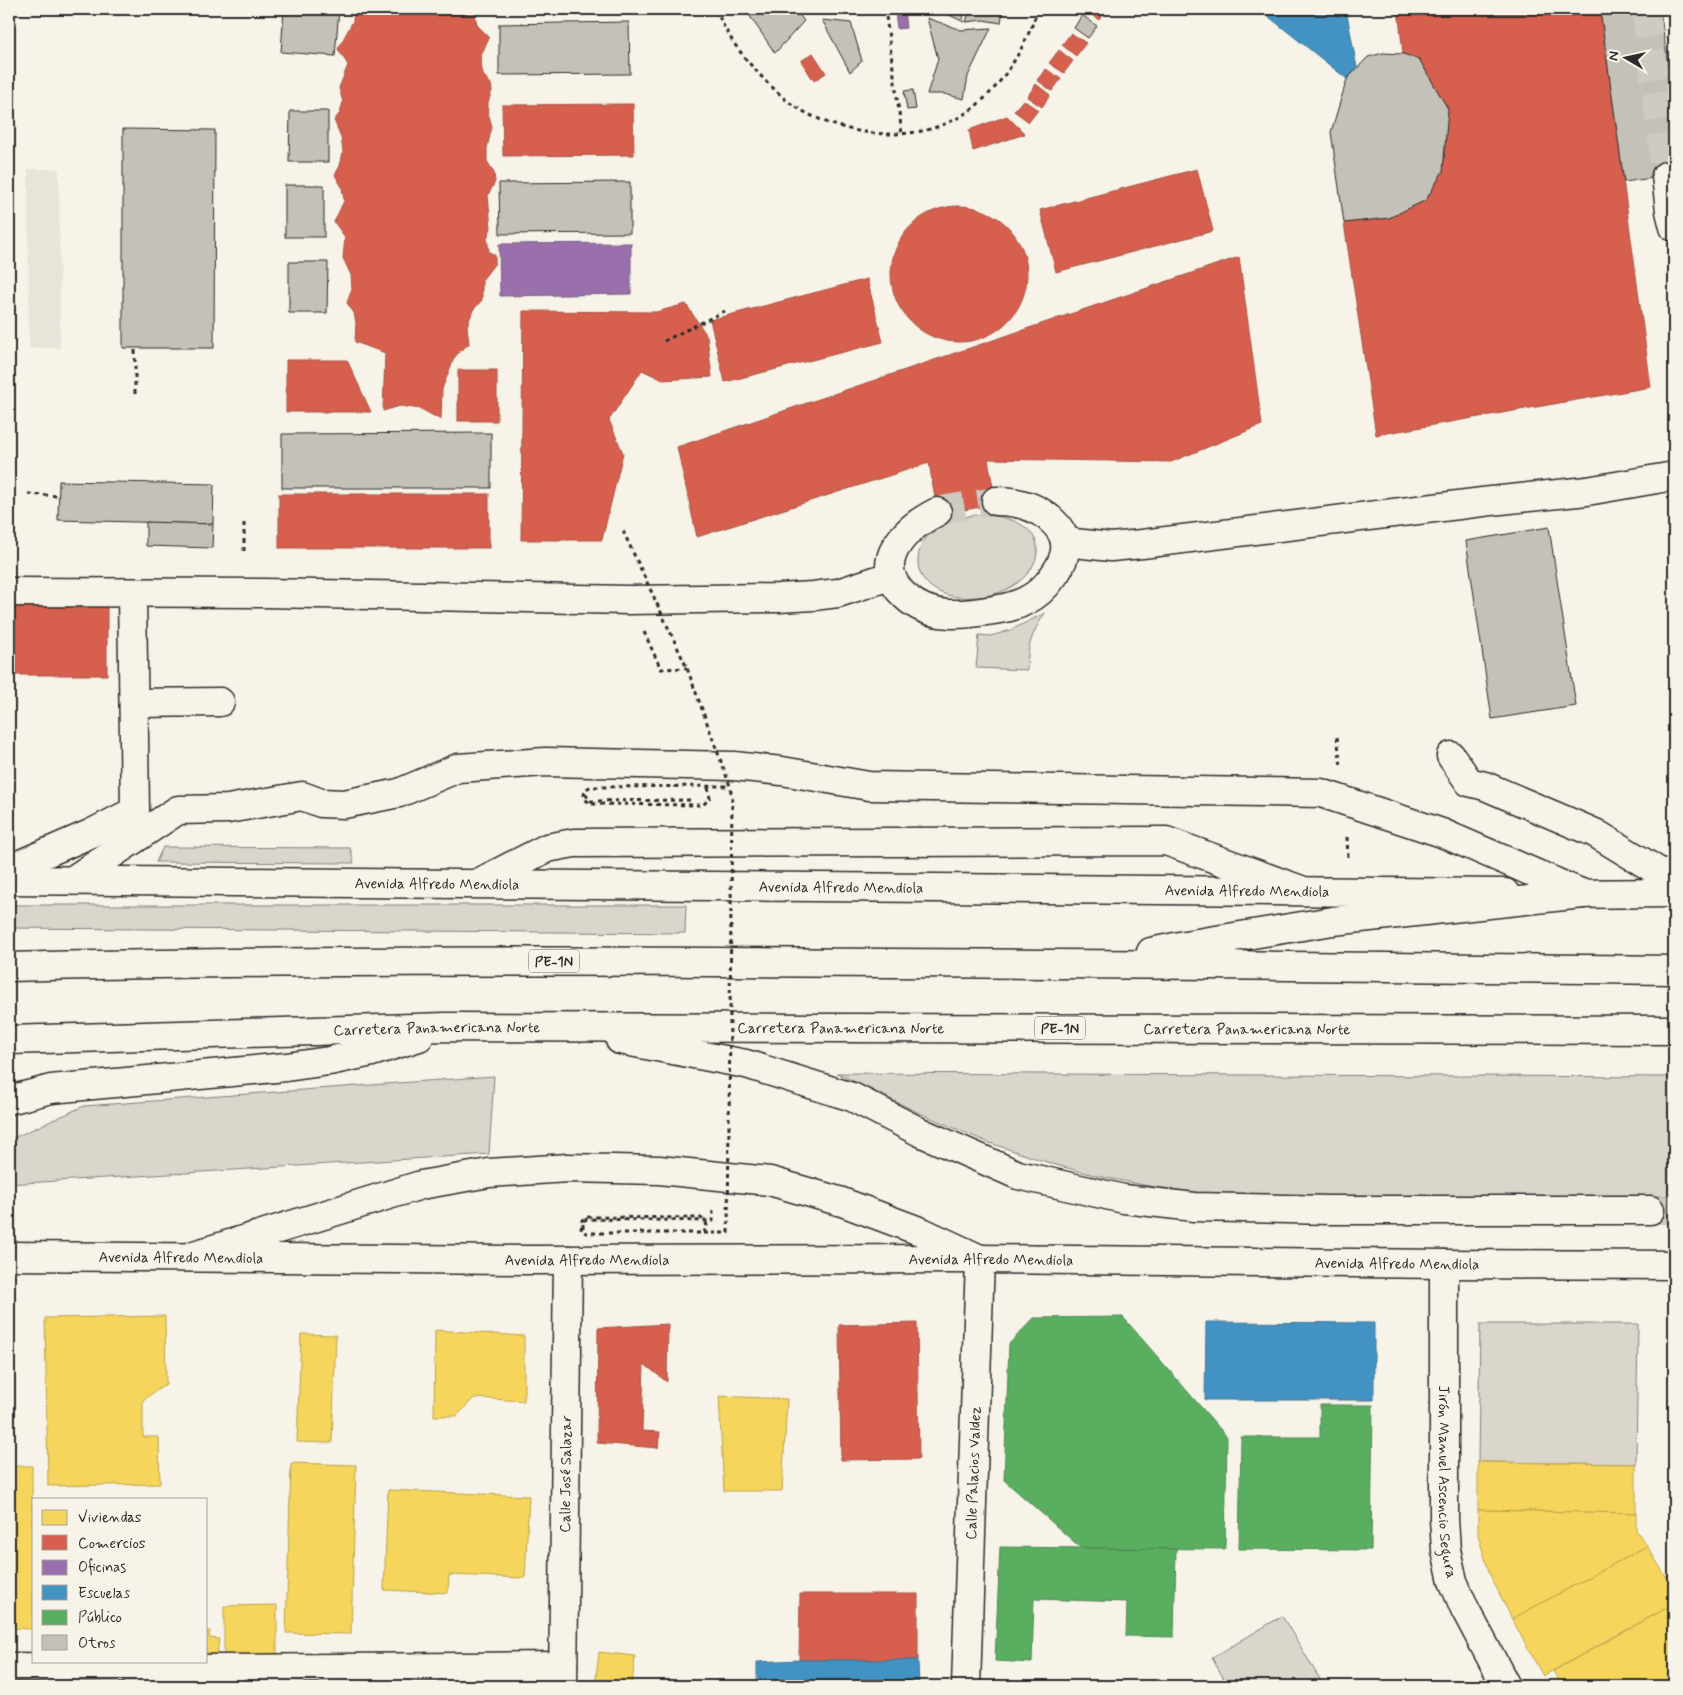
<svg xmlns="http://www.w3.org/2000/svg" width="1683" height="1695" font-family="Mynerve,sans-serif">
  <style>
    .built { fill: #e8e4da }
    .green { fill: #dad6cc; stroke: #82807c }
    .homes { fill: #f6d55c; stroke: #b9a24d }
    .shops { fill: #d6604d; stroke: #a35043 }
    .offices { fill: #9970ab; stroke: #785b85 }
    .schools { fill: #4393c3; stroke: #3c7495 }
    .public { fill: #5aae61; stroke: #4c8751 }
    .building { fill: #c4c1b9; stroke: #2b2b2b }
    .lines { fill: none; stroke-linecap: round; stroke-linejoin: round }
    .minor-tunnel { stroke: #cecbc2; stroke-width: 28; stroke-dasharray: 28 14; stroke-linecap: butt }
    .highway-tunnel { stroke: #cecbc2; stroke-width: 28; stroke-dasharray: 28 14; stroke-linecap: butt }
    .minor-casing { stroke: #2b2b2b; stroke-width: 31 }
    .major-casing { stroke: #2b2b2b; stroke-width: 31 }
    .highway-casing { stroke: #2b2b2b; stroke-width: 31 }
    .path { stroke: #2b2b2b; stroke-width: 3; stroke-dasharray: 4 4; stroke-linecap: butt }
    .minor { stroke: #f7f3e8; stroke-width: 28 }
    .major { stroke: #f7f3e8; stroke-width: 28 }
    .highway { stroke: #f7f3e8; stroke-width: 28 }
    .path-bridge { stroke: #2b2b2b; stroke-width: 3; stroke-dasharray: 4 4; stroke-linecap: butt }
    .labels { text-anchor: middle; stroke-width: 5; stroke-linejoin: round; paint-order: stroke }
    .shield { fill: #f7f3e8; stroke: #686764; stroke-width: 1 }
    .shield-label { font-size: 14px; font-weight: bold; fill: #2b2b2b }
    .street-label { font-size: 15px; fill: #2b2b2b; stroke: #f7f3e8 }
  </style>
  <rect width="100%" height="100%" fill="#f7f3e8"/>
  <filter id="ink" filterUnits="userSpaceOnUse"><feTurbulence type="fractalNoise" baseFrequency=".02" numOctaves="2"/><feDisplacementMap in="SourceGraphic" scale="10" xChannelSelector="R" yChannelSelector="G"/><feConvolveMatrix kernelMatrix="1 2 1 2 8 2 1 2 1" color-interpolation-filters="sRGB"/></filter>
  <g filter="url(#ink)">
    <!-- built -->
    <polygon class="built" points="28,169 59,169 60,348 29,348"/>
    <!-- green -->
    <g class="green">
      <path d="M 973,515 C 1077,513 1042,605 958,597 C 937,595 917,582 918,559 C 919,551 921,544 926,538 C 938,524 956,519 973,515 Z"/>
      <path d="M 1045,613 C 1031,635 1028,644 1027,670 L 976,668 L 979,635 L 991,636 L 1011,630 Z"/>
      <polygon points="163,847 350,848 354,863 156,862"/>
      <polygon points="9,905 686,905 685,933 9,928"/>
      <polygon points="837,1073 1674,1077 1674,1196 1385,1197 1218,1195 1155,1187 1102,1177 1056,1165 987,1142 917,1112"/>
      <polygon points="494,1076 489,1154 9,1184 9,1140 84,1106"/>
      <polygon points="1480,1324 1638,1324 1636,1464 1478,1462"/>
      <polygon points="1282,1616 1324,1686 1228,1686 1212,1658"/>
    </g>
    <!-- homes -->
    <g class="homes">
      <polygon points="165,1316 166,1384 143,1400 143,1437 159,1437 160,1484 48,1486 45,1318"/>
      <polygon points="435,1330 524,1336 524,1401 474,1398 457,1416 434,1416"/>
      <polygon points="301,1334 336,1335 332,1443 297,1442"/>
      <polygon points="719,1396 787,1399 782,1491 724,1491"/>
      <polygon points="1478,1462 1636,1464 1636,1513 1478,1510"/>
      <polygon points="291,1463 356,1465 351,1634 286,1633"/>
      <polygon points="9,1466 32,1466 33,1629 9,1628"/>
      <polygon points="388,1490 529,1496 525,1578 449,1575 448,1593 384,1590"/>
      <polygon points="1478,1510 1636,1513 1636,1530 1647,1546 1512,1619 1490,1575 1478,1535"/>
      <polygon points="1647,1546 1666,1577 1674,1573 1674,1604 1543,1676 1512,1619"/>
      <polygon points="1674,1604 1674,1686 1562,1686 1553,1671"/>
      <polygon points="277,1605 277,1655 224,1656 224,1606"/>
      <polygon points="206,1630 210,1631 209,1638 219,1639 217,1654 206,1653"/>
      <polygon points="599,1652 635,1656 632,1686 595,1686"/>
    </g>
    <!-- shops -->
    <g class="shops">
      <polygon points="354,9 474,9 477,25 489,37 480,58 483,75 491,84 492,91 488,102 488,113 492,126 487,148 487,161 494,173 495,182 488,195 491,228 487,238 489,252 495,255 495,263 482,280 482,300 473,310 467,326 469,344 460,351 454,358 442,389 441,420 421,409 400,406 383,411 385,353 355,342 356,323 354,313 347,303 352,289 351,275 343,258 345,237 334,222 344,201 342,187 335,175 340,166 343,152 341,137 334,120 340,113 343,102 339,88 348,65 338,49 353,21"/>
      <polygon points="1084,9 1106,9 1099,20"/>
      <polygon points="1398,9 1600,9 1651,387 1376,435 1344,223 1389,218 1426,200 1443,171 1448,109 1419,59 1403,54"/>
      <polygon points="1071,33 1086,43 1076,56 1062,45"/>
      <polygon points="1059,50 1073,61 1064,73 1049,63"/>
      <polygon points="813,53 826,73 814,81 801,61"/>
      <polygon points="1046,69 1061,79 1052,91 1037,80"/>
      <polygon points="1036,84 1050,95 1042,107 1027,97"/>
      <polygon points="1023,100 1038,110 1029,122 1014,111"/>
      <polygon points="633,104 634,155 503,156 502,105"/>
      <polygon points="1007,116 1025,134 973,151 969,130"/>
      <polygon points="1197,169 1213,231 1056,272 1040,210"/>
      <circle cx="959" cy="274" r="68"/>
      <polygon points="1239,257 1262,425 1171,462 988,459 996,504 938,515 929,463 697,537 677,447"/>
      <polygon points="867,279 883,342 725,382 710,320"/>
      <polygon points="686,304 707,336 712,377 663,380 642,370 609,420 623,453 602,540 521,540 523,311 656,312"/>
      <polygon points="286,360 347,360 371,412 286,412"/>
      <rect x="458" y="370" width="39" height="51"/>
      <rect x="279" y="494" width="210" height="54"/>
      <polygon points="9,597 107,598 107,675 9,675"/>
      <polygon points="917,1323 919,1459 841,1460 839,1325"/>
      <polygon points="668,1324 667,1382 644,1364 642,1431 660,1432 658,1448 597,1443 598,1328"/>
      <polygon points="800,1594 918,1594 918,1660 799,1660"/>
    </g>
    <!-- offices -->
    <g class="offices">
      <polygon points="904,10 906,28 897,29 895,11"/>
      <polygon points="631,243 631,294 500,296 499,244"/>
    </g>
    <!-- schools -->
    <g class="schools">
      <polygon points="1259,9 1346,9 1357,68 1347,79"/>
      <polygon points="1206,1322 1374,1323 1374,1400 1205,1400"/>
      <polygon points="799,1660 918,1660 919,1686 757,1686 757,1662"/>
    </g>
    <!-- public -->
    <g class="public">
      <polygon points="1123,1317 1227,1437 1225,1549 1081,1548 1004,1480 1009,1344 1034,1318"/>
      <polygon points="1320,1405 1373,1405 1371,1550 1239,1549 1241,1437 1320,1437"/>
      <polygon points="1000,1547 1176,1549 1174,1637 1126,1636 1127,1602 1034,1599 1032,1663 995,1661"/>
    </g>
    <!-- building -->
    <g class="building">
      <polygon points="284,9 339,9 335,56 281,52"/>
      <polygon points="745,9 795,9 804,21 775,53"/>
      <polygon points="823,9 856,9 858,14"/>
      <polygon points="927,9 962,9 964,22 943,12 927,13"/>
      <polygon points="970,9 1003,9 1001,23 983,20 966,22"/>
      <polygon points="1600,9 1660,9 1674,107 1674,175 1624,182"/>
      <polygon points="1082,15 1097,26 1088,38 1074,28"/>
      <polygon points="927,18 961,30 991,28 968,76 964,99 944,94 927,94 938,59"/>
      <polygon points="822,20 851,23 862,61 850,72"/>
      <polygon points="629,22 630,74 499,75 499,24"/>
      <polygon points="1383,53 1403,54 1419,59 1448,109 1443,171 1426,200 1389,218 1344,223 1331,132 1347,79 1368,57"/>
      <polygon points="913,90 916,109 907,110 904,91"/>
      <polygon points="290,111 328,111 328,162 289,162"/>
      <polygon points="123,129 215,130 214,348 123,348"/>
      <polygon points="630,182 630,233 500,234 499,183"/>
      <rect x="285" y="185" width="39" height="52"/>
      <polygon points="289,262 328,262 327,313 289,313"/>
      <polygon points="491,433 491,488 282,488 282,434"/>
      <polygon points="59,481 214,484 213,524 58,520"/>
      <polygon points="146,522 213,524 212,548 146,546"/>
      <polygon points="1549,527 1576,706 1492,719 1466,541"/>
    </g>
    <g class="lines">
      <!-- minor-tunnel -->
      <g class="minor-tunnel">
        <polyline points="1646,9 1666,176"/>
        <polyline points="937,512 947,509 996,501"/>
      </g>
      <!-- highway-tunnel -->
      <polyline class="highway-tunnel" points="1650,1210 1674,1210"/>
      <!-- minor casing -->
      <g class="minor-casing">
        <g id="minor">
          <polyline points="1666,176 1670,211 1674,227"/>
          <path d="M 937,512 C 905,528 869,563 905,596 C 930,620 963,615 994,610 C 1006,608 1017,606 1027,600 C 1044,592 1068,563 1065,543 C 1064,532 1056,524 1049,518 C 1033,505 1016,501 996,501"/>
          <polyline points="1065,542 1111,547 1142,544 1491,501 1587,491 1674,476"/>
          <polyline points="9,592 264,593 629,600 778,598 813,596 838,593 890,576"/>
          <polyline points="135,703 220,702"/>
          <polyline points="1451,756 1469,782 1485,786 1595,833 1674,881"/>
          <polyline points="9,869 92,833 135,811 132,593"/>
          <polyline points="73,880 178,810 228,809 302,796 321,803 344,804 399,793 458,768 545,762 734,766 782,771 869,786 1321,793 1442,833 1583,894"/>
          <polyline points="478,883 547,848 574,843 1166,841 1301,890"/>
          <polyline points="194,1255 421,1185 489,1173 568,1168 659,1170 770,1181 842,1202 922,1232 980,1259 966,1686"/>
          <path id="s1" d="M 1444,1264 L 1444,1519 L 1446,1550 L 1453,1581 L 1465,1609 L 1506,1686"/>
          <polyline points="9,1667 219,1669 563,1666"/>
          <path id="s2" d="M 563,1686 L 568,1260"/>
        </g>
      </g>
      <!-- major casing -->
      <g class="major-casing">
        <g id="major">
          <path id="s3" d="M 9,880 L 1505,893"/>
          <polyline points="1558,894 1674,893"/>
          <path id="s4" d="M 9,1256 L 523,1260 L 980,1259 L 1444,1264 L 1674,1265"/>
        </g>
      </g>
      <!-- highway casing -->
      <g class="highway-casing">
        <g id="highway">
          <polyline points="1151,952 1185,945 1333,921 1583,894"/>
          <path d="M 9,967 C 243,961 477,961 712,962 C 1033,963 1353,966 1674,970"/>
          <path id="s5" d="M 9,1040 L 446,1027 L 1674,1030"/>
          <polyline points="620,1040 746,1064 852,1097 920,1132 1018,1175 1124,1199 1194,1207 1330,1210 1650,1210"/>
          <polyline points="9,1100 51,1089 286,1067 329,1061 372,1052 419,1037"/>
        </g>
      </g>
      <!-- path -->
      <g class="path">
        <path d="M 716,9 C 728,40 749,65 773,88 C 779,93 784,99 790,103 C 840,138 918,147 969,111 C 1002,88 1026,46 1038,9"/>
        <polyline points="885,9 902,134"/>
        <polyline points="664,341 725,311"/>
        <polyline points="135,394 135,348"/>
        <polyline points="28,494 58,496"/>
        <polyline points="244,523 244,551"/>
        <polyline points="644,632 661,669 687,668"/>
        <polyline points="1337,737 1341,766"/>
        <polyline points="586,794 588,799 591,801 694,800"/>
        <polyline points="1347,837 1348,858"/>
        <polyline points="583,1228 583,1221 587,1219 713,1221 713,1209"/>
      </g>
      <!-- minor -->
      <use href="#minor" class="minor"/>
      <!-- major -->
      <use href="#major" class="major"/>
      <!-- highway -->
      <use href="#highway" class="highway"/>
      <!-- path-bridge -->
      <g class="path-bridge">
        <polyline points="623,531 687,668 730,786 732,798 728,1233 586,1233 581,1230 582,1220 587,1217 701,1218 706,1223 707,1226 704,1232"/>
        <polyline points="708,787 710,798 703,805 591,804 586,800 584,795 586,789 590,787 730,786"/>
      </g>
    </g>
  </g>
  <g class="labels">
    <!-- shield labels -->
    <g class="shield">
      <rect x="529" y="949.5" width="50" height="23" rx="4"/>
      <rect x="1035" y="1016.5" width="50" height="23" rx="4"/>
    </g>
    <g class="shield-label">
      <text x="554" y="966">PE-1N</text>
      <text x="1060" y="1033">PE-1N</text>
    </g>
    <!-- street labels -->
    <g class="street-label">
      <text dy="5" stroke="none"><textPath href="#s3" startOffset="428">Avenida Alfredo Mendiola</textPath></text>
      <text dy="5" stroke="none"><textPath href="#s3" startOffset="832">Avenida Alfredo Mendiola</textPath></text>
      <text dy="5" stroke="none"><textPath href="#s3" startOffset="1238">Avenida Alfredo Mendiola</textPath></text>
      <text dy="5" stroke="none"><textPath href="#s5" startOffset="832">Carretera Panamericana Norte</textPath></text>
      <text dy="5" stroke="none"><textPath href="#s5" startOffset="428">Carretera Panamericana Norte</textPath></text>
      <text dy="5" stroke="none"><textPath href="#s5" startOffset="1238">Carretera Panamericana Norte</textPath></text>
      <text dy="5" stroke="none"><textPath href="#s4" startOffset="172">Avenida Alfredo Mendiola</textPath></text>
      <text dy="5" stroke="none"><textPath href="#s4" startOffset="578">Avenida Alfredo Mendiola</textPath></text>
      <text dy="5" stroke="none"><textPath href="#s4" startOffset="982">Avenida Alfredo Mendiola</textPath></text>
      <text dy="5" stroke="none"><textPath href="#s4" startOffset="1388">Avenida Alfredo Mendiola</textPath></text>
      <text dy="5" stroke="none"><textPath href="#s2" startOffset="212">Calle José Salazar</textPath></text>
      <text transform="translate(973 1473) rotate(-88)" y="5">Calle Palacios Valdez</text>
      <text dy="5" stroke="none"><textPath href="#s1" startOffset="218">Jirón Manuel Ascencio Segura</textPath></text>
    </g>
  </g>
  <!-- margin -->
  <rect width="1683" height="1695" fill="none" stroke="#f7f3e8" stroke-width="30"/>
  <rect x="15" y="15" width="1653" height="1665" fill="none" stroke="#2b2b2b" stroke-width="2" filter="url(#ink)"/>
  <!-- legend -->
  <rect x="32" y="1498" width="175" height="165" fill="#f7f3e8" stroke="#a5a39c"/>
  <rect x="42" y="1510" width="25" height="15" fill="#f6d55c" stroke="#a5a39c"/>
  <text x="78" y="1522" font-size="15" fill="#2b2b2b">Viviendas</text>
  <rect x="42" y="1535" width="25" height="15" fill="#d6604d" stroke="#a5a39c"/>
  <text x="78" y="1548" font-size="15" fill="#2b2b2b">Comercios</text>
  <rect x="42" y="1560" width="25" height="15" fill="#9970ab" stroke="#a5a39c"/>
  <text x="78" y="1572" font-size="15" fill="#2b2b2b">Oficinas</text>
  <rect x="42" y="1585" width="25" height="15" fill="#4393c3" stroke="#a5a39c"/>
  <text x="78" y="1598" font-size="15" fill="#2b2b2b">Escuelas</text>
  <rect x="42" y="1610" width="25" height="15" fill="#5aae61" stroke="#a5a39c"/>
  <text x="78" y="1622" font-size="15" fill="#2b2b2b">Público</text>
  <rect x="42" y="1635" width="25" height="15" fill="#c4c1b9" stroke="#a5a39c"/>
  <text x="78" y="1648" font-size="15" fill="#2b2b2b">Otros</text>
  <!-- north arrow -->
  <g transform="translate(1626 58) rotate(279)" stroke="#f7f3e8" stroke-width="4" paint-order="stroke">
  <path d="M0-4L9 19L0 12L-9 19Z" fill="#2b2b2b"/>
  <text y="-8" font-size="14" font-weight="bold" text-anchor="middle" fill="#2b2b2b">N</text>
  </g>
</svg>
